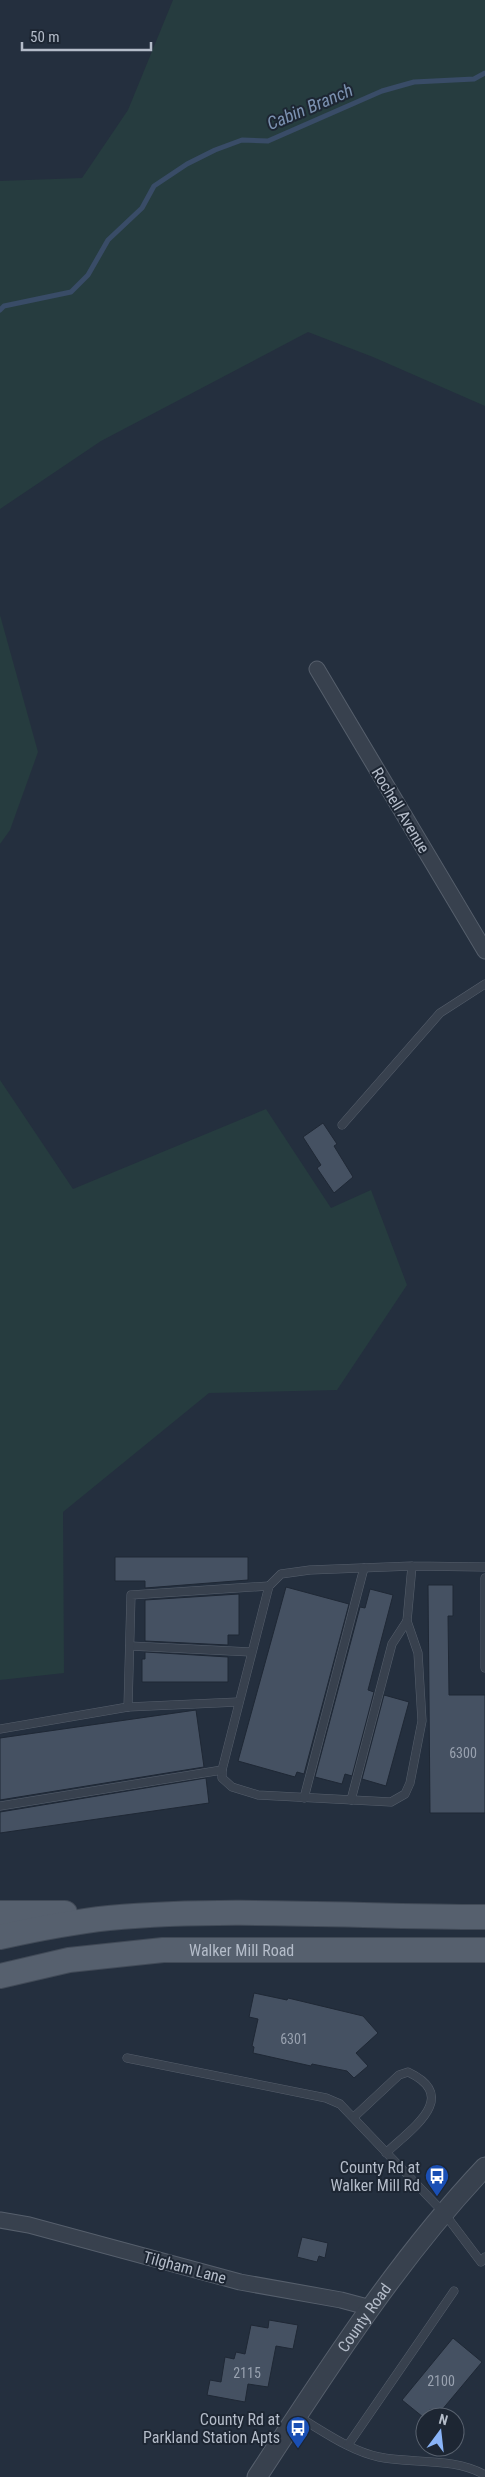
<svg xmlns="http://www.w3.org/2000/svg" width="485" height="2477" font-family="'Roboto Condensed',sans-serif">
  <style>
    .green { fill: #263c3f }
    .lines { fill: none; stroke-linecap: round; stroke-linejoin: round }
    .stream { stroke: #394c67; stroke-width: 5 }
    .building { fill: #455162; stroke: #1f2835 }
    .service-casing { stroke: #565f6c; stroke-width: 9 }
    .minor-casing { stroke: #565f6c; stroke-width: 17 }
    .tertiary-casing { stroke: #565f6c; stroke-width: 21 }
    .primary-casing { stroke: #414a57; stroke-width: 26 }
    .service { stroke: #38414e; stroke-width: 8 }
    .minor { stroke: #38414e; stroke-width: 15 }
    .tertiary { stroke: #38414e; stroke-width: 19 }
    .primary { stroke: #56606e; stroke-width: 24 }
    .labels { text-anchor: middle; stroke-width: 4; stroke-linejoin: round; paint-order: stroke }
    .number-label { font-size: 14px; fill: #98a1af }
    .street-label { font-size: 16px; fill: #b4bcc9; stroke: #1d2633 }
    .poi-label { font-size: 16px; fill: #b4bcc9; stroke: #1d2633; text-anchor: end }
    .water-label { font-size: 18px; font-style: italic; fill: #7c92b1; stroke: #1d2633 }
  </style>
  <rect width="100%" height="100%" fill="#242f3e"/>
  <!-- green -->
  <g class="green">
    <polygon points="173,0 485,0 485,406 373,357 308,332 101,441 0,509 0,181 82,178 128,110"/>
    <polygon points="0,615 38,752 10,830 0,844"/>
    <polygon points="0,1080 73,1189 266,1109 331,1208 371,1190 407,1285 337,1390 209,1393 63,1512 64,1673 0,1680"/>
  </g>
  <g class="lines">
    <!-- stream -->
    <polyline class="stream" points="0,310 4,306 71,292 88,275 108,240 142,208 154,186 187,164 215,150 242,140 268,141 382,91 414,82 474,79 485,73"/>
  </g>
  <!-- building -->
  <g class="building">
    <polygon points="323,1123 337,1144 334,1146 353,1177 334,1193 317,1168 321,1165 303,1137"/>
    <polygon points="115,1557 248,1557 248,1580 145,1588 145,1581 115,1581"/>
    <polygon points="428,1585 453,1585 453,1616 448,1616 449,1695 485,1695 485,1813 430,1813"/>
    <polygon points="286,1587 349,1604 304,1774 297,1772 295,1777 238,1761"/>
    <polygon points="370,1589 393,1595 368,1690 374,1692 352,1776 345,1774 342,1784 315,1777 360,1607 365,1608"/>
    <polygon points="239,1594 239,1635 228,1635 228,1645 145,1641 145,1600"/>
    <polygon points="145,1652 228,1657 228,1682 142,1682 142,1659 145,1659"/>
    <polygon points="384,1695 409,1702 386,1786 362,1779"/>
    <polygon points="196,1710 204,1767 0,1800 0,1738"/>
    <polygon points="206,1778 209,1803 0,1833 0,1812"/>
    <polygon points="254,1993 287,2000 288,1998 363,2016 378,2033 356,2053 368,2066 354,2078 347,2071 312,2064 311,2066 253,2053 254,2047 252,2046 258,2019 249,2017"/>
    <polygon points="302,2237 328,2243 325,2258 319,2256 317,2262 297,2257"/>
    <polygon points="269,2320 298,2325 293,2349 276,2346 268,2387 248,2384 245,2402 207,2395 210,2380 221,2382 225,2357 234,2359 236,2352 245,2354 251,2325 268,2328"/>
    <polygon points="453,2338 482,2362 436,2417 423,2417 402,2400"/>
  </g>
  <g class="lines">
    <!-- service casing -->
    <g class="service-casing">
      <g id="service">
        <polyline points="342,1125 440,1013 485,984"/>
        <polyline points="412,1566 407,1621 418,1653 422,1721 410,1783 405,1794 391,1802 258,1795 232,1787 222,1778 222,1770 269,1586 281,1574 310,1570 412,1566 485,1567"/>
        <polyline points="485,1578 485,1668"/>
        <polyline points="130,1646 251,1652"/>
        <polyline points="128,1707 131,1595 269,1586"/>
        <polyline points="0,1729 128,1707 238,1702"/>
        <polyline points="304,1798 364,1568"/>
        <polyline points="351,1800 392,1644 407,1621"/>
        <polyline points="0,1806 222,1770"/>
        <polyline points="127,2058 326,2098 340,2104 444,2213 481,2262 485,2257"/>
        <path d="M 354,2117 L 399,2075 L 408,2072 C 461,2097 411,2129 386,2153"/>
        <path d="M 297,2416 C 323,2431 350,2451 379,2457 C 413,2464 454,2457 485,2475"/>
        <polyline points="348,2445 454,2291"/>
      </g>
    </g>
    <!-- minor casing -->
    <g class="minor-casing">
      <g id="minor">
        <polyline points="317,669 485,951"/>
        <polyline points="0,2220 29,2225 240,2282 341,2300 371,2308"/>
      </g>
    </g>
    <!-- tertiary casing -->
    <g class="tertiary-casing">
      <g id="tertiary">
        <path id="s1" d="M 257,2477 C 327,2370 397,2260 485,2167"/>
      </g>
    </g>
    <!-- primary casing -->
    <g class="primary-casing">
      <g id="primary">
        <polyline points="0,1913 65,1913"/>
        <path d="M 0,1937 C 36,1929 72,1922 109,1918 C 233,1907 360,1917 485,1917"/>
        <path id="s2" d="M 0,1976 L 69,1960 L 163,1950 L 485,1950"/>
      </g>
    </g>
    <!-- service -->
    <use href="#service" class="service"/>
    <!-- minor -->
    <use href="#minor" class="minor"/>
    <!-- tertiary -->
    <use href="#tertiary" class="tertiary"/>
    <!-- primary -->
    <use href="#primary" class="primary"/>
  </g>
  <!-- icons -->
  <defs>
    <g id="bus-pin" transform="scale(1.25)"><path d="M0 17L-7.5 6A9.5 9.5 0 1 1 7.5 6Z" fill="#1a4fb4" stroke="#1d2633"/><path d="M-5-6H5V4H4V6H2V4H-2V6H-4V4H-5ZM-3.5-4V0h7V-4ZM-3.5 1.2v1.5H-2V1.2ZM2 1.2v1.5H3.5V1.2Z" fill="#fff"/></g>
  </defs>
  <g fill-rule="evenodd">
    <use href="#bus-pin" x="437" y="2176"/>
    <use href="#bus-pin" x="298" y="2428"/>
  </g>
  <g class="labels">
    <!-- number labels -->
    <g class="number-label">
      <text x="463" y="1758">6300</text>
      <text x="294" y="2044">6301</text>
      <text x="247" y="2378">2115</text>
      <text x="441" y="2386">2100</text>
    </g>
    <!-- street labels -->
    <g class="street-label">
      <text transform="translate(401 810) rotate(59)" y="6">Rochell Avenue</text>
      <text dy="6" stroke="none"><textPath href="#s2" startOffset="244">Walker Mill Road</textPath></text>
      <text transform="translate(185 2267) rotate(15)" y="6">Tilgham Lane</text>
      <text dy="6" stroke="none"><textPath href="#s1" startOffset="192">County Road</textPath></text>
    </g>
    <!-- poi labels -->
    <g class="poi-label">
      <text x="420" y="2173">County Rd at<tspan x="420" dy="18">Walker Mill Rd</tspan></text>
      <text x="280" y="2425">County Rd at<tspan x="280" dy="18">Parkland Station Apts</tspan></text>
    </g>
    <!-- water labels -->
    <g class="water-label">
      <text transform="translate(310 107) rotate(-23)" y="6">Cabin Branch</text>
    </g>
  </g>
  <!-- north arrow -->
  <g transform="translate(440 2432) rotate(15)"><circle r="24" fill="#1d2633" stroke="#59626f"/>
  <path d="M0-4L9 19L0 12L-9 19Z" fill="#8ab4f8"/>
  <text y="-8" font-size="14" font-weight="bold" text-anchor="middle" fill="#b4bcc9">N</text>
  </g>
  <!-- scale -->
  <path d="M22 42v8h129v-8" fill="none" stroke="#b4bcc9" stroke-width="2.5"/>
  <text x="30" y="42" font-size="15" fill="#b4bcc9" stroke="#1d2633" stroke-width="4" paint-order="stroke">50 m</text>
</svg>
